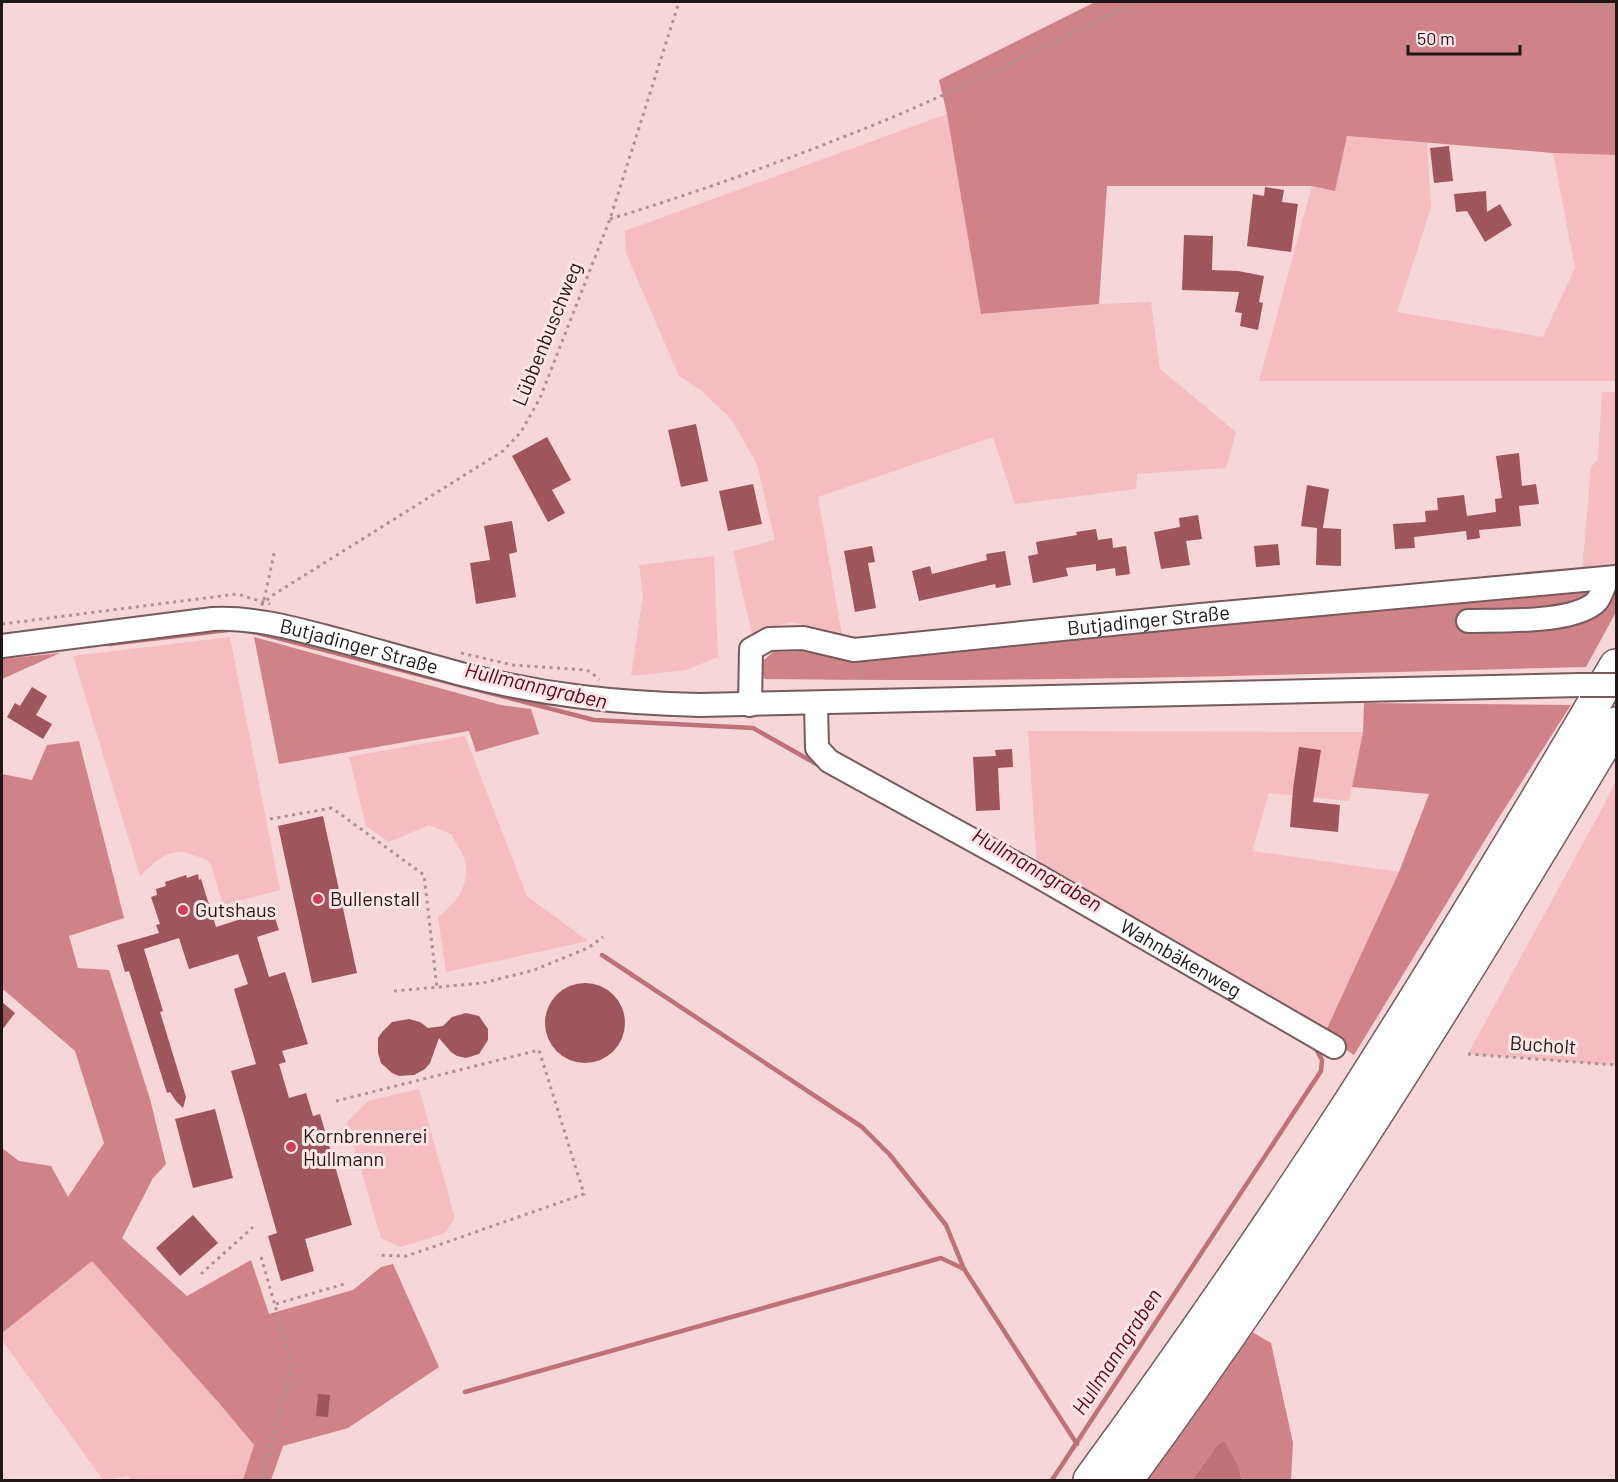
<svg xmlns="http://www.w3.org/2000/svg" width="1618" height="1482" font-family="Barlow,sans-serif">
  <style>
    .green { fill: #f5bdc1 }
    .forest { fill: #d08289 }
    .water { fill: #be7179 }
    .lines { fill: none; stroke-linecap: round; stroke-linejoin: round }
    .stream { stroke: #be7179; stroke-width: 4.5 }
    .building { fill: #9e555d }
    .minor-casing { stroke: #755b5c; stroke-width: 26 }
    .highway-casing { stroke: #755b5c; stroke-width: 36 }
    .path { stroke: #ab9294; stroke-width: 3; stroke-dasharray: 3 4.5; stroke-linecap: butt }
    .minor { stroke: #fff; stroke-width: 22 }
    .highway { stroke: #fff; stroke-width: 33 }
    .minor-bridge-casing { stroke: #755b5c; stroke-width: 26; stroke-linecap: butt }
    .minor-bridge { stroke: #fff; stroke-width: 22 }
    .poi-dot { fill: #ce3e59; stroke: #ffe5e6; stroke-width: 2 }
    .labels { text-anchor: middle; stroke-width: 6; stroke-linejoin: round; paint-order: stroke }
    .street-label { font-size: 20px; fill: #221718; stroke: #ffe5e6 }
    .poi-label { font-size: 20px; fill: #221718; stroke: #ffe5e6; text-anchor: start }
    .water-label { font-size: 21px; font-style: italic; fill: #64011e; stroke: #ffe5e6 }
  </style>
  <rect width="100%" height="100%" fill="#f6d6d8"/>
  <!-- green -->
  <g class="green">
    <polygon points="947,114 981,314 1099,304 1151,302 1160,369 1236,432 1226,468 1137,474 1136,489 1015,504 993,437 818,497 842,635 792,622 752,634 733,551 775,540 757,464 731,419 702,391 679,376 626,253 625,231"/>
    <polygon points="1347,136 1427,143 1431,208 1397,312 1543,337 1575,268 1553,153 1616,155 1616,381 1259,381 1312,186 1335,190"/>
    <polygon points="1602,392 1616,392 1616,571 1582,572 1591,467 1598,459"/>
    <polygon points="714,556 718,657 686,670 631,676 643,596 639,565"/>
    <path d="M 230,637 L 280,890 L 223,905 L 210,862 C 174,845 168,850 140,876 L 73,656 Z"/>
    <polygon points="1028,731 1363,732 1349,801 1269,793 1252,851 1399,872 1324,1035 1037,867"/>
    <path d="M 465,736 L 527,896 L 588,941 L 446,972 L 438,917 C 456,903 471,884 465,860 C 462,851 455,842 451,834 L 429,825 L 389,842 L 366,826 L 349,757 Z"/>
    <polygon points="1616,781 1616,1065 1468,1054 1605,803"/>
    <polygon points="419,1089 455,1218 445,1233 401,1247 381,1238 347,1122 368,1101"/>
    <polygon points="92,1260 219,1403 255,1446 243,1480 131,1480 129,1476 103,1480 2,1340 2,1333"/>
  </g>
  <!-- forest -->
  <g class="forest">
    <polygon points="1095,2 1616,2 1616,155 1553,153 1347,136 1335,191 1312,186 1107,186 1099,304 981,314 947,114 939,80"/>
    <path d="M 1616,587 L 1616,612 L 1586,667 C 1312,674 1039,683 765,679 L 757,666 L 773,652 L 801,651 L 835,656 Z"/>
    <polygon points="254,637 501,705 531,709 539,734 476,752 469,731 279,764"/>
    <polygon points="60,653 2,679 2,659"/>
    <polygon points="1364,703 1571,705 1496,822 1354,1055 1324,1035 1399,872 1429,794 1352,787 1363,732"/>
    <polygon points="79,741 124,918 69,936 78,968 109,970 150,1099 166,1164 153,1178 122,1238 187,1296 251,1260 269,1314 353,1290 381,1267 393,1264 439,1367 348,1428 283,1446 271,1480 243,1480 254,1445 219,1403 92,1261 2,1333 2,1148 19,1161 51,1166 68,1197 104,1143 75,1051 4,990 2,990 2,774 32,780 47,745"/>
    <polygon points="1252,1332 1271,1343 1293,1443 1291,1480 1242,1480 1239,1468 1218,1444 1192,1480 1142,1480"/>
  </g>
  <!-- water -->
  <polygon class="water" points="1225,1442 1239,1468 1242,1480 1192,1480 1218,1444"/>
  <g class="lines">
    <!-- stream -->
    <g class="stream">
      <polyline points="250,631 594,720 753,728 820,766"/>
      <polyline points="109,644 228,630"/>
      <polyline points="602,955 862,1127 890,1155 946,1225 964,1269 1077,1444"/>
      <polyline points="465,1392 941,1258 964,1269"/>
      <polyline points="1052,1480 1321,1071 1322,1060 1315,1047"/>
    </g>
  </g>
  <!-- building -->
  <g class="building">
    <polygon points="1449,146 1453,181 1434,183 1430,148"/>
    <polygon points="1265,187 1284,190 1282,202 1298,204 1291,252 1247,246 1253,194 1264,196"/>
    <polygon points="1486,191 1487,212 1500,204 1512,225 1485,242 1467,211 1456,212 1454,194"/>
    <polygon points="1184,235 1213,236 1212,270 1238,271 1264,276 1259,302 1263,303 1258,330 1240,326 1242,313 1235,312 1239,292 1182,290"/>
    <polygon points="696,424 708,481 681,487 668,430"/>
    <polygon points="547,437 571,480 552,490 565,513 548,522 512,456"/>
    <polygon points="1519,453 1522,486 1536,484 1539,504 1519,506 1521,526 1479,530 1480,538 1467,540 1466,531 1414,537 1415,548 1395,549 1393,524 1426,522 1425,511 1438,510 1437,498 1464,495 1467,516 1496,512 1495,499 1502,498 1496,456"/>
    <polygon points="753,484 762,524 728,531 719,491"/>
    <polygon points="1307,485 1329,489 1323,528 1341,529 1341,566 1316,565 1317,528 1301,526"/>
    <polygon points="1198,515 1202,539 1186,541 1190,565 1161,569 1154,532 1180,527 1179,518"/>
    <polygon points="512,521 517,552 509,554 516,597 476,604 470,563 490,560 484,526"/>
    <polygon points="1096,529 1098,540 1112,538 1113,548 1126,546 1130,574 1116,576 1115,568 1096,571 1096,564 1066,568 1068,576 1033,583 1028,556 1038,554 1036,542 1077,535 1076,532"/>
    <polygon points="1278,544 1280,565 1256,567 1254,546"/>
    <polygon points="872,546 875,562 868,563 876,608 855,612 844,551"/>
    <polygon points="1005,551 1011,585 996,588 995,584 919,601 912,571 930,566 932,574 987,560 986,554"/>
    <polygon points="32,687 47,696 36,715 52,724 43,739 7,717 15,703 20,706"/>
    <polygon points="1299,747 1321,750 1313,802 1340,805 1338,832 1290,827 1293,789"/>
    <polygon points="1012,749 1013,767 998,768 1000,810 976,811 973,757 996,756 995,750"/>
    <polygon points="323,816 357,973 312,983 278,826"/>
    <polygon points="198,874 199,880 201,879 216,927 272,909 279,930 257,937 269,977 285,972 308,1044 282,1051 286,1062 279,1064 289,1098 306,1093 313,1116 320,1114 352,1225 305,1239 314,1271 281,1281 268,1236 277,1233 231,1071 256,1064 234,989 248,984 238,954 189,969 179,938 144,949 163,1011 160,1012 186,1097 183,1108 176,1101 170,1092 167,1093 129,971 125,972 117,945 159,933 156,925 160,924 151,897 157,895 156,889 166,886 165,882 186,875 187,878"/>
    <circle cx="585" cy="1023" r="40"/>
    <polygon points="2,1002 15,1013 2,1030"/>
    <polygon points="466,1013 479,1016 488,1029 488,1040 479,1054 466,1058 457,1056 451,1052 439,1038 430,1063 425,1069 414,1075 399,1076 392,1073 381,1063 378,1053 378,1038 382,1032 392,1022 409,1019 420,1022 428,1028 443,1026 452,1017"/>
    <polygon points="215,1109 233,1178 193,1188 175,1119"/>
    <polygon points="193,1215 218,1243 180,1276 156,1248"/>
    <polygon points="318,1394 330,1395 328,1417 316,1416"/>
  </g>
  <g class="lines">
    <!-- minor casing -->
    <g class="minor-casing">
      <g id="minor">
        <path d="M 1468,621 C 1499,620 1575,624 1597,601 C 1601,596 1604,586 1607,579"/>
        <path id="s1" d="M 2,646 L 213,619 C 258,617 299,630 342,641 C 382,652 421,663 461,674 C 542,695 616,703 700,705 L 1580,685"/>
        <path id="s2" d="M 816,704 L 817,748 L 829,761 L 1038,876 L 1334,1047"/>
        <path id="s3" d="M 750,705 L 751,649 L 769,639 L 803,638 L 854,650 L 1201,615 L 1616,577"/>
      </g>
    </g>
    <!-- highway casing -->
    <g class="highway-casing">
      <g id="highway">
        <path d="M 1090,1480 C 1180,1357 1267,1231 1350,1103 C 1442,959 1530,813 1616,666"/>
        <path d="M 1126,1480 C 1304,1238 1462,981 1616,724"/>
      </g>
    </g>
    <!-- path -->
    <g class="path">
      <polyline points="1574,2 1616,7"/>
      <path d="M 610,219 C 702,191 792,158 881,122 C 968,86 1052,43 1137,2"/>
      <polyline points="264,600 275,549"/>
      <polyline points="261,605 273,595 503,451 521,432 540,398 610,219 679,2"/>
      <polyline points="2,624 237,594 270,604"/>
      <polyline points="461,653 513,665 586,670 591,672 599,680"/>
      <polyline points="859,668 859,683"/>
      <polyline points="270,819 332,808 424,875 437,988"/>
      <polyline points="394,991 483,983 534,970 588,948 603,937"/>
      <polyline points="1468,1054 1616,1065"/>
      <polyline points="336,1101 539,1050 584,1194 407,1256 377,1255"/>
      <polyline points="261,1257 292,1364 261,1480"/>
      <polyline points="201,1274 253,1227"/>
      <polyline points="276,1304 344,1284"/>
      <polyline points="286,1388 301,1383"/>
    </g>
    <!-- minor -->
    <use href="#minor" class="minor"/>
    <!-- highway -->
    <use href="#highway" class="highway"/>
    <!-- minor-bridge casing -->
    <g class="minor-bridge-casing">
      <polyline id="minor-bridge" points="1580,685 1616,685"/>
    </g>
    <!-- minor-bridge -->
    <use href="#minor-bridge" class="minor-bridge"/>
  </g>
  <!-- markers -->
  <g class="poi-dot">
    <circle cx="318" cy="899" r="6"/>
    <circle cx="183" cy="910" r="6"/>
    <circle cx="291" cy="1147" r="6"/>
  </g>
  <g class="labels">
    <!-- street labels -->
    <g class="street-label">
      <text transform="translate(547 334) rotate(-68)" y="7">Lübbenbuschweg</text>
      <text dy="7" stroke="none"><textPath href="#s3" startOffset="459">Butjadinger Straße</textPath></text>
      <text dy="7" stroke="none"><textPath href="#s1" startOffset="362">Butjadinger Straße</textPath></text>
      <text dy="7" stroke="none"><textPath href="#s2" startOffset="465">Wahnbäkenweg</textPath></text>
      <text transform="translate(1543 1045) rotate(4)" y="7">Bucholt</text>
    </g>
    <!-- poi labels -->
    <g class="poi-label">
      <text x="330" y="906">Bullenstall</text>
      <text x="195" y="917">Gutshaus</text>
      <text x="303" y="1143">Kornbrennerei<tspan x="303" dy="23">Hullmann</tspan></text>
    </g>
    <!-- water labels -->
    <g class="water-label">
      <text transform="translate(536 686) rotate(13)" y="7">Hullmanngraben</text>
      <text transform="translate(1037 870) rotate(30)" y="7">Hullmanngraben</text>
      <text transform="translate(1117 1352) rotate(-57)" y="7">Hullmanngraben</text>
    </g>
  </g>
  <!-- border -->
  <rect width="1618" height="1482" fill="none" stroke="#221718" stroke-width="6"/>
  <!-- scale -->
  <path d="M1408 45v9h112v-9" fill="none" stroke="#221718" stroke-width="3"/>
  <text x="1417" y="45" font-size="18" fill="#221718" stroke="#ffe5e6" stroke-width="4.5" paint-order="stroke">50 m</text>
</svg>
